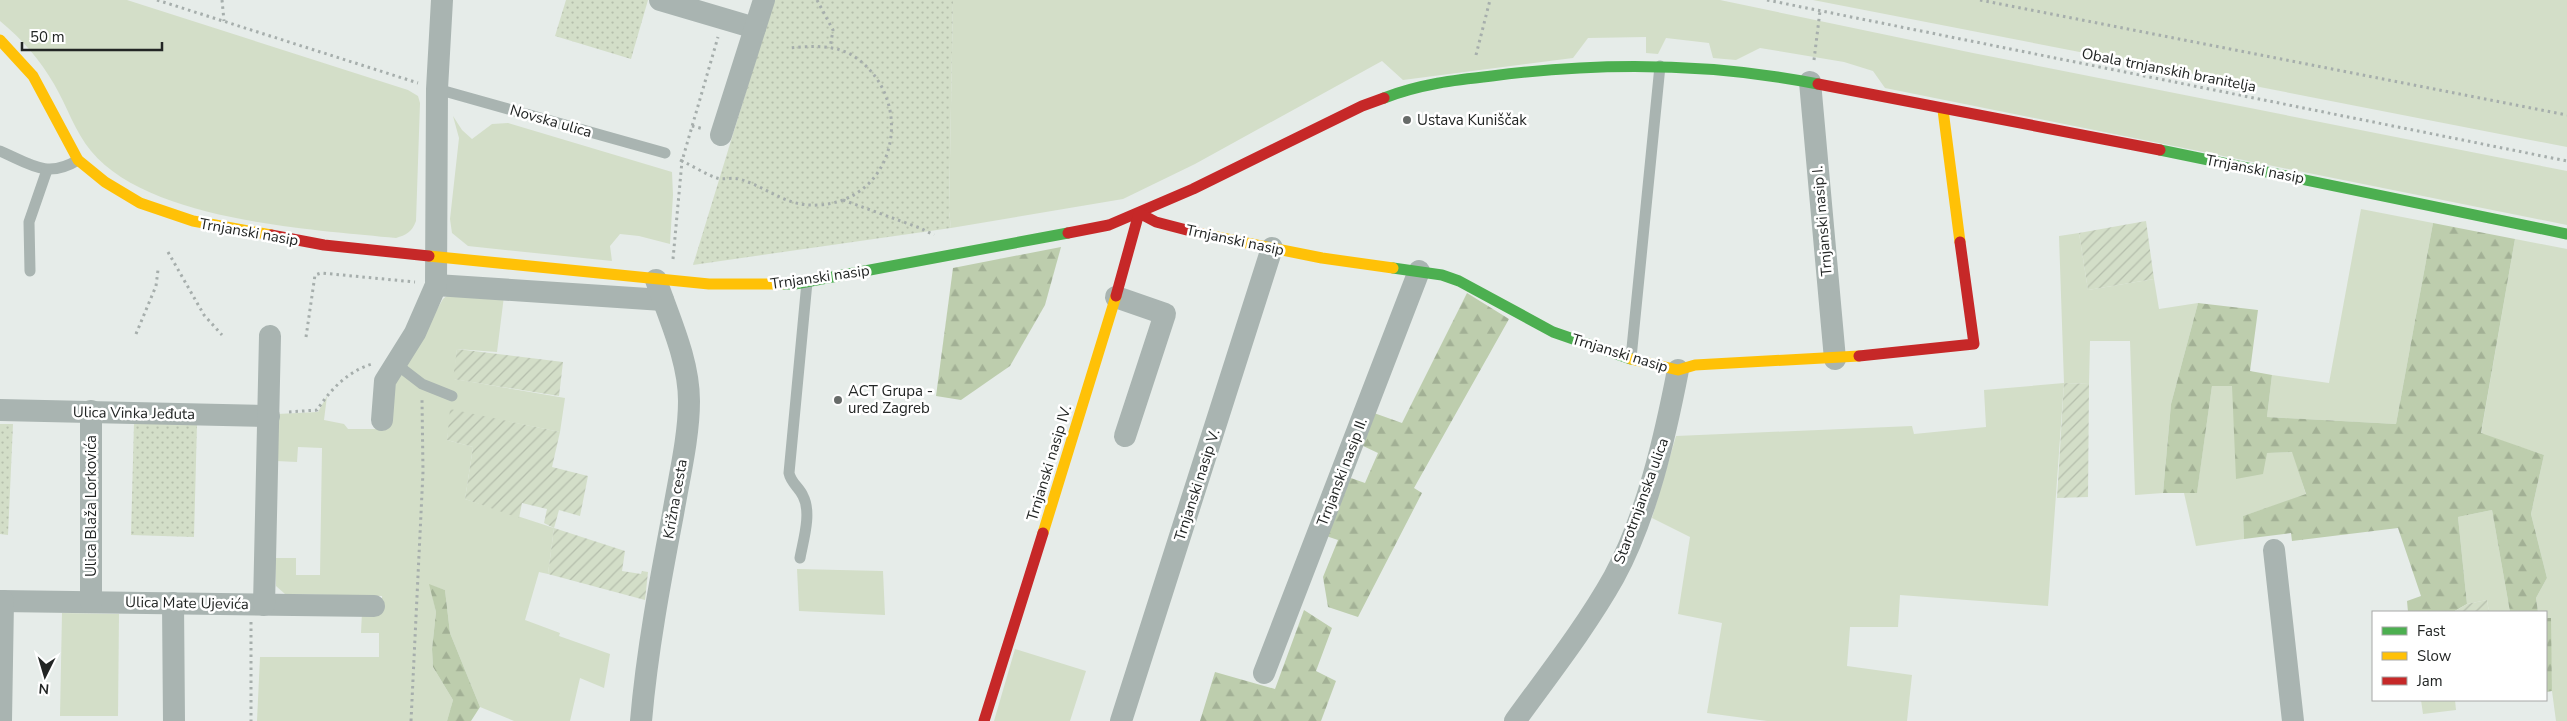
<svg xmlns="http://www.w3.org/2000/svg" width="2567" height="721" font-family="'Nunito Sans',sans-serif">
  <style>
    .grass { fill: #d3dec8 }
    .forest { fill: url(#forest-firs) }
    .park { fill: url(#park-dots) }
    .garden { fill: url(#garden-furrows) }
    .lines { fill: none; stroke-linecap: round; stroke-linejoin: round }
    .path { stroke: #a6aeac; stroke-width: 3; stroke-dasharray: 2.5 4; stroke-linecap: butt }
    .lane { stroke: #a9b4b1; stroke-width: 11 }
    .street { stroke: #a9b4b1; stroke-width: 22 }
    .fast { stroke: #4caf50; stroke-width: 11 }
    .slow { stroke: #ffc107; stroke-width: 11 }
    .jam { stroke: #c62828; stroke-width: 11 }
    .poi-dot { fill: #676b69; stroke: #fff; stroke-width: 2 }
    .labels { text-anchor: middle; stroke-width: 5; stroke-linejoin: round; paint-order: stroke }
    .street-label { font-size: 15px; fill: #222524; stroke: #fff }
    .poi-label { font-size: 15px; fill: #222524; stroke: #fff; text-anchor: start }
  </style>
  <defs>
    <pattern id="forest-firs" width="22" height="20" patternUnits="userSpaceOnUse" patternTransform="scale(1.25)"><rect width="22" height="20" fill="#bdcdad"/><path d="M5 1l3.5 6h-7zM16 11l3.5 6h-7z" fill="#a2b095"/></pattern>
    <pattern id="park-dots" width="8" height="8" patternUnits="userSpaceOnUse" patternTransform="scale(1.25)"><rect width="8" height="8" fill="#d3dec8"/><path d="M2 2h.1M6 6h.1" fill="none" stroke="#b5beac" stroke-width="1.8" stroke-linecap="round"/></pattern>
    <pattern id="garden-furrows" width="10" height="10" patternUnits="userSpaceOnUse" patternTransform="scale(1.25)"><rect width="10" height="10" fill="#d3dec8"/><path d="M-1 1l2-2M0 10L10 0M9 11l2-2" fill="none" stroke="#b5beac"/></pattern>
  </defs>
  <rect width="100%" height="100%" fill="#e6ece9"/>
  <!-- grass -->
  <g class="grass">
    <path d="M 0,0 L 127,0 L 408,90 L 418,96 L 420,103 L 416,221 C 412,232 406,235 396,238 C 309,229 149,221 91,151 C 75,132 67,106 54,84 C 40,60 22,39 0,21 Z"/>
    <polygon points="953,0 1720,0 1973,53 2567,171 2567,225 1885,88 1873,71 1844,62 1760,48 1736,60 1713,58 1709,43 1666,38 1658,54 1646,53 1646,37 1588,38 1573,58 1403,80 1382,61 1195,164 1123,199 951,228 949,211"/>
    <polygon points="1813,0 2567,0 2567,147"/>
    <polygon points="453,116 462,130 472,139 492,124 508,123 672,172 673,195 670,244 639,236 620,234 610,246 612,261 468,246 452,233 450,219 459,138"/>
    <polygon points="2361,209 2433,223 2396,424 2267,417 2272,375 2329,383"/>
    <polygon points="2079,233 2088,290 2154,279 2159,309 2198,303 2171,404 2163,493 2135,495 2130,341 2090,341 2089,384 2064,383 2048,606 1900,595 1898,627 1850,627 1847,666 1912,675 1907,721 1767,721 1707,713 1722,623 1678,614 1690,537 1652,518 1676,436 1912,426 1914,434 1986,427 1984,390 2064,383 2059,236"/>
    <polygon points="2515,239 2567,249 2567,721 2556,721 2552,691 2550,618 2546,618 2546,612 2538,612 2536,598 2547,578 2531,514 2544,455 2481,434"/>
    <polygon points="449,294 504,296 497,352 457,349 454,379 565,398 560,432 451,410 447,440 473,447 465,499 554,528 548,574 539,572 525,620 560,633 559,636 610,654 604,688 580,678 570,721 514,721 480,707 450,633 445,590 430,585 436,612 432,649 433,667 453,700 447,721 257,721 260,657 379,657 379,633 361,633 362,612 382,612 382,596 285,594 276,586 275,558 296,558 296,575 320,575 322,448 298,447 297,462 276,461 277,414 318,412 327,396 324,420 344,424 348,429 386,429 391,388 443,299"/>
    <polygon points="2212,386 2233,386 2235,416 2267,453 2293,452 2306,495 2243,516 2244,539 2196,546 2184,493 2197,492"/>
    <polygon points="2492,510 2510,612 2489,612 2487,600 2467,604 2458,517"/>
    <polygon points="797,569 883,571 885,615 799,611"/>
    <polygon points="62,613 119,614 118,716 60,716"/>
    <polygon points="1015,649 1086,671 1070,721 994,721"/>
    <polygon points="2421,700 2455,700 2456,710 2423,714"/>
  </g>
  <!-- forest -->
  <g class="forest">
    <polygon points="2433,223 2515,239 2481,433 2544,455 2531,514 2547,578 2536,598 2538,612 2510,612 2492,510 2458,517 2467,604 2453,612 2408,612 2407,601 2421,596 2398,528 2292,541 2291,533 2244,539 2243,516 2306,494 2292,452 2267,453 2263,474 2236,479 2232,386 2212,386 2197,493 2163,493 2171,404 2198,303 2258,310 2250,371 2272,375 2267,417 2396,424"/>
    <polygon points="1061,247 1045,305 1010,366 961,400 936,396 953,268"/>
    <polygon points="1467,293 1509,319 1414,488 1422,493 1358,617 1328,607 1323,577 1338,540 1326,536 1348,477 1365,483 1378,453 1361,445 1374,413 1402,423"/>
    <polygon points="429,584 445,590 450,633 480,707 471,721 447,721 453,700 433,667 432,649 436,612"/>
    <polygon points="1304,610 1332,628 1316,671 1336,681 1321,721 1200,721 1215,672 1275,689"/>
    <polygon points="2546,618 2551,618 2552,691 2546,692"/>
  </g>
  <!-- park -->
  <g class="park">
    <polygon points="566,0 648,0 631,59 555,36"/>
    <polygon points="774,0 953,0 949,211 951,228 693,265"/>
    <polygon points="134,422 197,424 194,537 131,535"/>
    <polygon points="0,424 13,424 8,535 0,534"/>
  </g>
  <!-- garden -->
  <g class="garden">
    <polygon points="2146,221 2154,279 2088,290 2079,233"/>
    <polygon points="457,349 563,362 559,396 453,379"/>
    <polygon points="2064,383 2089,384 2088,497 2057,498"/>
    <polygon points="450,409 560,432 552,467 588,476 580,516 559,510 554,528 625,551 622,571 641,574 642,571 648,572 645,600 548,574 554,528 544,523 547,509 522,503 519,518 465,499 473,447 447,440"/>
    <polygon points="2487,600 2489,612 2453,612 2467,604"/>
  </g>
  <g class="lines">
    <!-- path -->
    <g class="path">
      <polyline points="157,0 418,83"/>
      <polyline points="222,0 224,21"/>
      <polyline points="817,0 833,30 830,48"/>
      <polyline points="1767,0 2567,161"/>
      <polyline points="1980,0 2567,115"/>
      <polyline points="1476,55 1490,0"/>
      <polyline points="1814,60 1820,11"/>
      <polyline points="692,126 704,129"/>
      <polyline points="680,160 682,161 718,37"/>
      <polyline points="843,200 920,228 934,235"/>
      <polyline points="168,252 204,315 222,335"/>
      <path d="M 673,259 L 682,161 C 693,166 705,174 717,178 C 724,180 732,177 739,179 C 768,187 785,207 818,205 C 897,201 917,100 855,57 C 836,44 810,46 788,48"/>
      <polyline points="136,334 156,286 158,270"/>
      <polyline points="306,337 315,275 321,273 415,282"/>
      <path d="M 289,412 L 317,410 C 330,390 348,371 372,364"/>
      <polyline points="251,622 251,721"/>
      <polyline points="411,721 423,472 422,400"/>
    </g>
    <!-- lane -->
    <g class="lane">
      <polyline points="437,89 665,153"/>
      <path d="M 0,151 C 30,164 47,179 78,160"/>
      <polyline points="30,271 29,222 47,170"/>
      <polyline points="1631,358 1660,66"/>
      <polyline points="396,364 422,384 452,396"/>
      <path d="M 800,558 C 803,541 812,513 803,496 C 799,487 791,483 789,473 L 807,282"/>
    </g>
    <!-- street -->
    <g class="street">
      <polyline points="660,0 755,28"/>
      <polyline points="1810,82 1835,359"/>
      <polyline points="721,135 764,0"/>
      <polyline points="436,285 663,300"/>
      <polyline points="1116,297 1165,314 1125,436"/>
      <polyline points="0,410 269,416"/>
      <polyline points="382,420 385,381 415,333 436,285 437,89 442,0"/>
      <polyline points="2274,550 2293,721"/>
      <polyline points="0,601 374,606"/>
      <polyline points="91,602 91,411"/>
      <polyline points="173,603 174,721"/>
      <polyline points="264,605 270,336"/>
      <polyline points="1264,673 1419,271"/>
      <polyline points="1,721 3,601"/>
      <path d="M 641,721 C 647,651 660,582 673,514 C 679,478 689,437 689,401 C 689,360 669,318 656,280"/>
      <polyline points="1121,721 1272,248"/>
      <path d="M 1515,721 C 1549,674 1586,627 1614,577 C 1647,516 1665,437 1678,370"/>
    </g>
    <!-- fast -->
    <g class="fast">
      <path d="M 1384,98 C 1420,84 1455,80 1492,76 C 1600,62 1711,63 1818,84"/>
      <polyline points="2160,150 2567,234"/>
      <polyline points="1393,268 1442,275 1459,281 1553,332 1631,359"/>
      <polyline points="781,284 795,284 1068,233"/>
    </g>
    <!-- slow -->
    <g class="slow">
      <polyline points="0,40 33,76 78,160 105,182 140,203 193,221 271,235"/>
      <polyline points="1943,110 1960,242"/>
      <polyline points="1202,234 1322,258 1393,268"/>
      <polyline points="429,256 709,284 781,284"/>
      <polyline points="1631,359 1678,370 1695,365 1859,356"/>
      <polyline points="1043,533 1116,296"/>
    </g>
    <!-- jam -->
    <g class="jam">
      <polyline points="1818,84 2160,150"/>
      <polyline points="1068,233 1109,225 1193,189 1362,106 1384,98"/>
      <polyline points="271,235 324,245 429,256"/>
      <polyline points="1116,296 1139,213 1156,222 1202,234"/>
      <polyline points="1859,356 1974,344 1960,242"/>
      <polyline points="984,721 1043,533"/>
    </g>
  </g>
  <!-- markers -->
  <g class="poi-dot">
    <circle cx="1407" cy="120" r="5"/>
    <circle cx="838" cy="400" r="5"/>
  </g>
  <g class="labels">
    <!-- street labels -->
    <g class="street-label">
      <text transform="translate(2169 70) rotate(11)" y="5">Obala trnjanskih branitelja</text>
      <text transform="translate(551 121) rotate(16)" y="5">Novska ulica</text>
      <text transform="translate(2255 169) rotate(11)" y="5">Trnjanski nasip</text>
      <text transform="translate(1822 221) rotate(-95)" y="5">Trnjanski nasip I.</text>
      <text transform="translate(249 232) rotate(10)" y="5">Trnjanski nasip</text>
      <text transform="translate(1235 240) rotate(12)" y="5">Trnjanski nasip</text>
      <text transform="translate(820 277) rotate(-8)" y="5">Trnjanski nasip</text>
      <text transform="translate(1620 353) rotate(17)" y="5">Trnjanski nasip</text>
      <text transform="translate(134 413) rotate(1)" y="5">Ulica Vinka Jeđuta</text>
      <text transform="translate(1049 463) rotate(-73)" y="5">Trnjanski nasip IV.</text>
      <text transform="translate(1342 472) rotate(-69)" y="5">Trnjanski nasip II.</text>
      <text transform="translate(1197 485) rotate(-72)" y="5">Trnjanski nasip V.</text>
      <text transform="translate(675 499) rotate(-80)" y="5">Križna cesta</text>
      <text transform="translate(1641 501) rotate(-70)" y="5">Starotrnjanska ulica</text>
      <text transform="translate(91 506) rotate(-90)" y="5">Ulica Blaža Lorkovića</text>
      <text transform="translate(187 603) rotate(1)" y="5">Ulica Mate Ujevića</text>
    </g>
    <!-- poi labels -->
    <g class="poi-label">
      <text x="1417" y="125">Ustava Kuniščak</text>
      <text x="848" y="396">ACT Grupa -<tspan x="848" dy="17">ured Zagreb</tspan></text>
    </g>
  </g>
  <!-- legend -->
  <rect x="2372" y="611" width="175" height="90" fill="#ffffff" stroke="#a7a8a7"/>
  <rect x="2382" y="627" width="25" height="8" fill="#4caf50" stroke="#a7a8a7"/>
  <text x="2417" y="636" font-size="15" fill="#222524">Fast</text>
  <rect x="2382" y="652" width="25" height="8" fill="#ffc107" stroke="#a7a8a7"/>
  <text x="2417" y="661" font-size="15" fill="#222524">Slow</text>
  <rect x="2382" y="677" width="25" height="8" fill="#c62828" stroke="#a7a8a7"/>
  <text x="2417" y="686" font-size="15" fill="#222524">Jam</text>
  <!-- north arrow -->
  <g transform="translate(45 676) rotate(185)" stroke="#ffffff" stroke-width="4" paint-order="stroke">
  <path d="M0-4L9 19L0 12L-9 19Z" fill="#222524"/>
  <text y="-8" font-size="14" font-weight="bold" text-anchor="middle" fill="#222524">N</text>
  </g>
  <!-- scale -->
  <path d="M22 42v8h140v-8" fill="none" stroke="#222524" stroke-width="2.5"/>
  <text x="30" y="42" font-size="15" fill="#222524" stroke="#ffffff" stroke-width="4" paint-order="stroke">50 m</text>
</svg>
